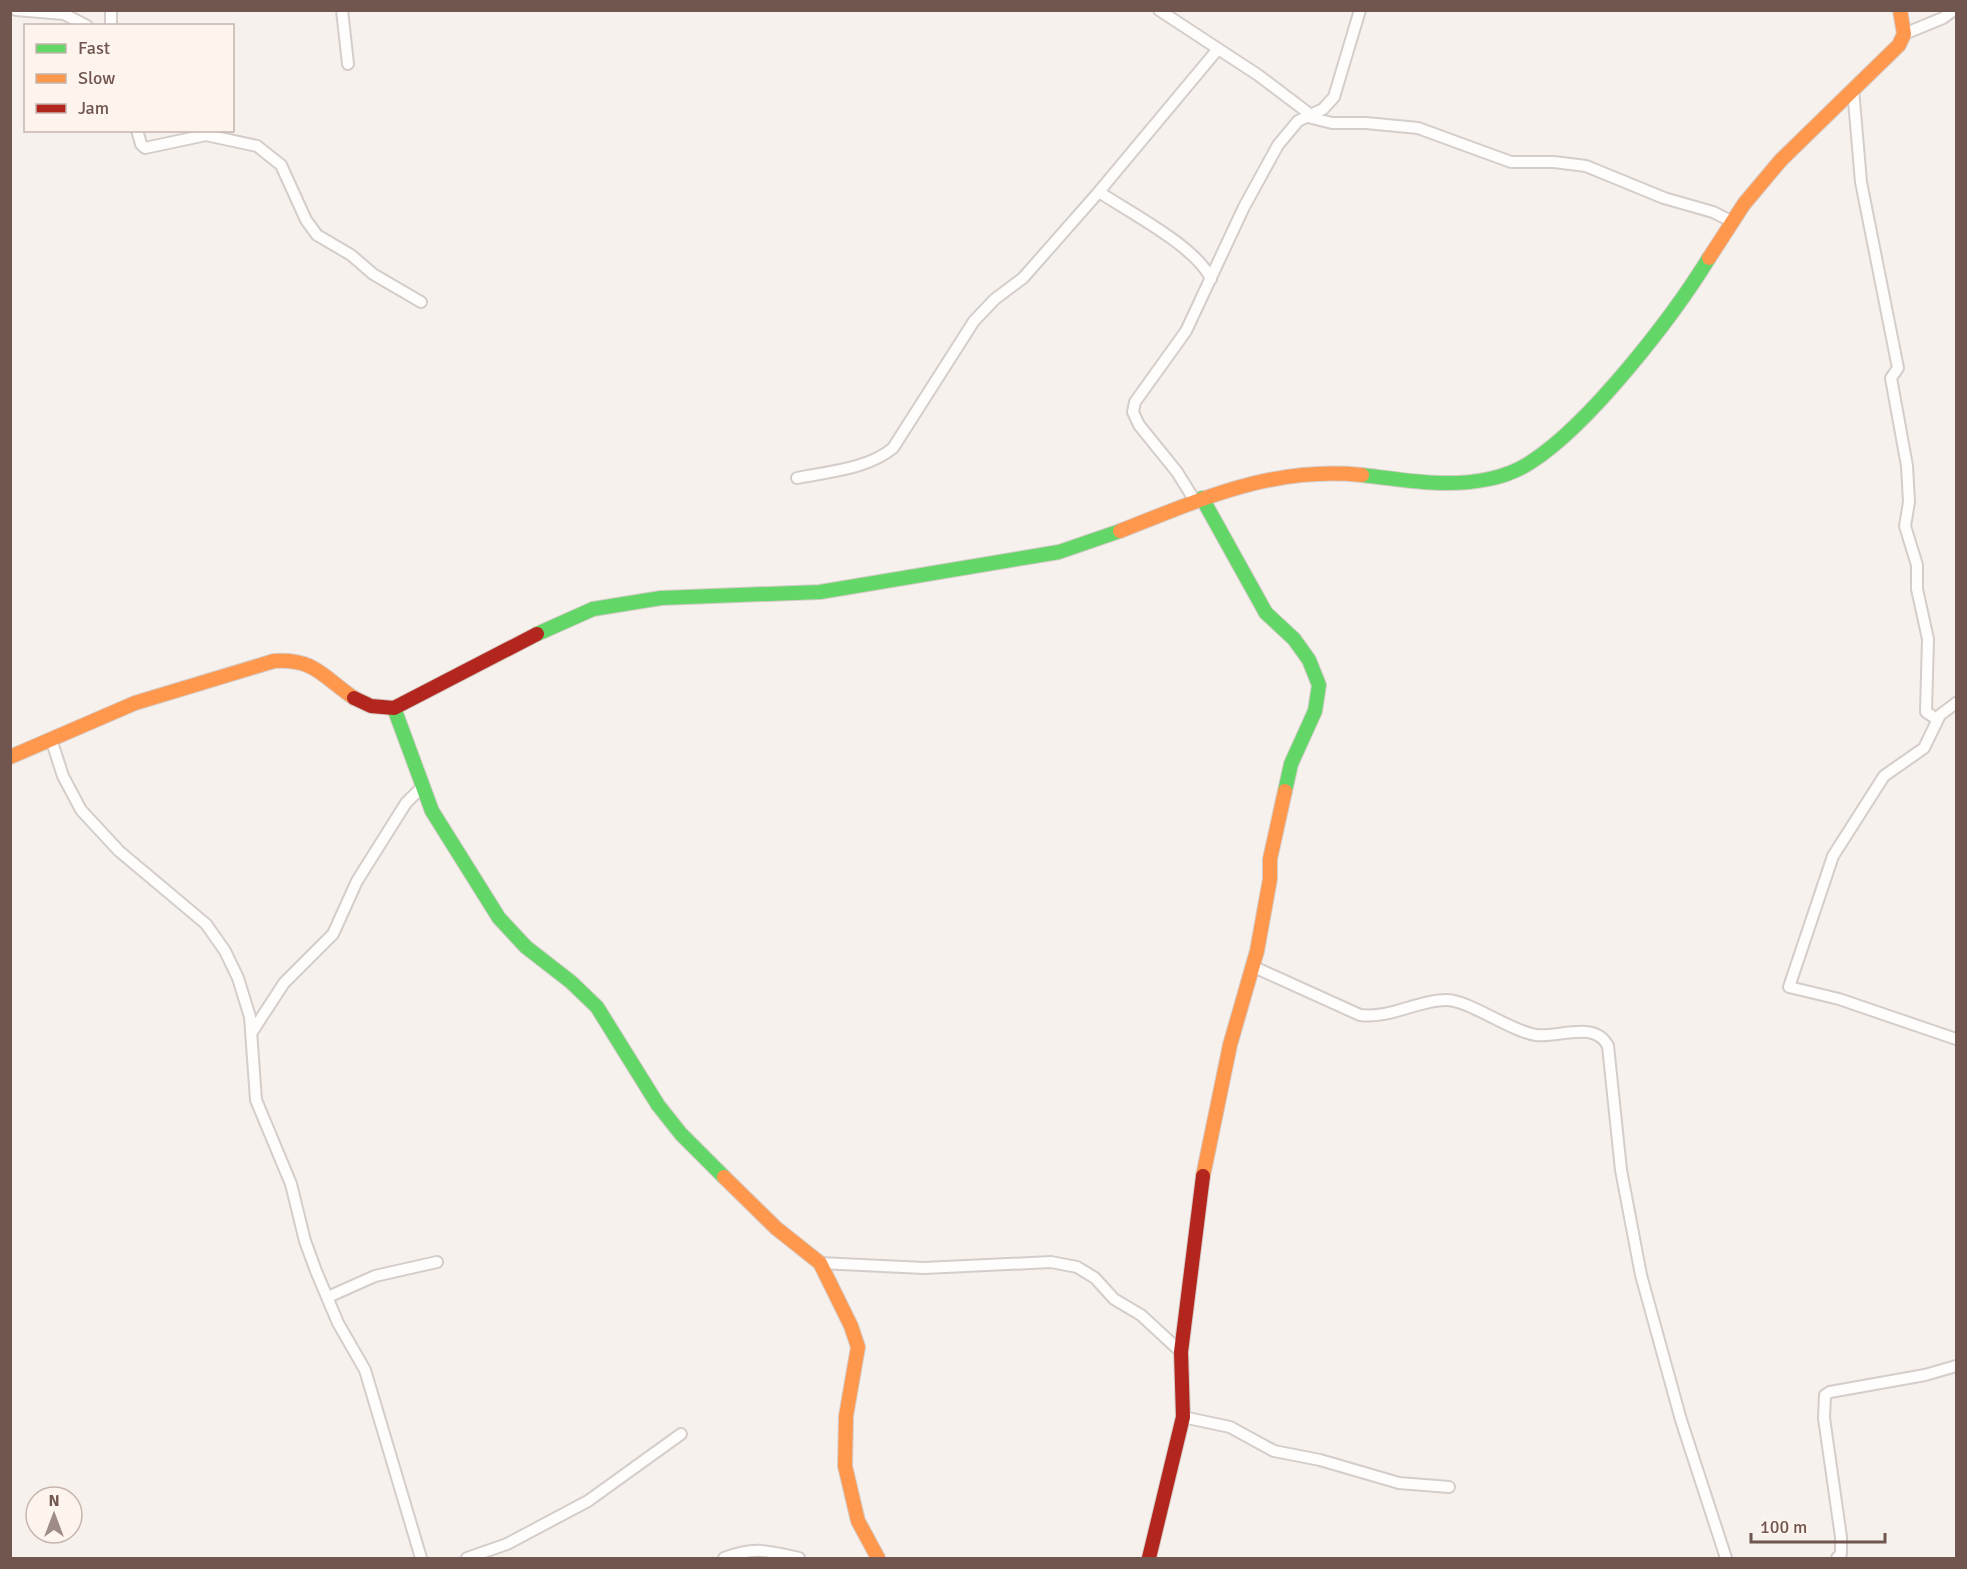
<svg xmlns="http://www.w3.org/2000/svg" width="1967" height="1569" font-family="Signika,sans-serif">
  <style>
    .lines { fill: none; stroke-linecap: round; stroke-linejoin: round }
    .street-casing { stroke: #d4cdc9; stroke-width: 14 }
    .fast-casing { stroke: #d5ccc8; stroke-width: 16 }
    .slow-casing { stroke: #d5ccc8; stroke-width: 16 }
    .jam-casing { stroke: #d5ccc8; stroke-width: 16 }
    .street { stroke: #fefdfc; stroke-width: 10 }
    .fast { stroke: #63d668; stroke-width: 14 }
    .slow { stroke: #ff974d; stroke-width: 14 }
    .jam { stroke: #b3261e; stroke-width: 14 }
  </style>
  <rect width="100%" height="100%" fill="#f6f1ec"/>
  <g class="lines">
    <!-- street casing -->
    <g class="street-casing">
      <g id="street">
        <polyline points="16,10 64,14 87,26"/>
        <polyline points="342,10 348,64"/>
        <polyline points="1159,10 1258,75 1311,115"/>
        <polyline points="111,26 111,10"/>
        <polyline points="1904,34 1943,18 1954,10"/>
        <polyline points="1853,89 1861,182 1898,368 1891,378 1907,466 1909,502 1905,526 1917,565 1917,589 1928,639 1926,712 1937,719"/>
        <polyline points="1308,117 1332,123 1366,123 1418,128 1511,162 1554,162 1586,166 1664,198 1713,212 1731,221"/>
        <polyline points="137,130 141,144 145,148 206,135 257,146 281,165 306,220 317,235 351,255 373,274 421,302"/>
        <path d="M 1099,192 C 1129,212 1197,247 1211,279"/>
        <path d="M 797,478 C 827,472 868,469 893,448 L 974,321 L 995,299 L 1023,278 L 1097,194 L 1218,49"/>
        <polyline points="1195,501 1177,472 1139,425 1133,412 1135,402 1186,331 1244,207 1278,145 1298,121 1323,109 1334,97 1360,10"/>
        <polyline points="1956,703 1940,715 1924,748 1884,776 1833,856 1789,987 1839,999 1956,1039"/>
        <polyline points="51,739 63,776 81,810 119,851 206,924 225,951 238,978 250,1017 256,1100 291,1184 305,1241 316,1271 338,1323 365,1370 421,1558"/>
        <path d="M 1254,967 L 1360,1015 C 1390,1019 1418,1000 1446,1000 C 1469,1000 1510,1031 1536,1035 C 1558,1038 1595,1020 1608,1046 L 1621,1170 L 1641,1275 L 1681,1420 L 1726,1558"/>
        <polyline points="252,1032 284,983 333,934 357,881 406,803 422,787"/>
        <polyline points="820,1263 924,1268 1051,1262 1077,1267 1095,1278 1114,1299 1141,1315 1181,1352"/>
        <polyline points="328,1297 375,1276 437,1262"/>
        <polyline points="1183,1417 1230,1427 1274,1451 1320,1460 1399,1483 1449,1487"/>
        <polyline points="467,1558 507,1544 588,1501 681,1434"/>
        <path d="M 724,1558 C 755,1546 768,1551 799,1558"/>
        <polyline points="1837,1558 1841,1554 1841,1537 1824,1418 1825,1395 1830,1392 1925,1375 1956,1366"/>
      </g>
    </g>
    <!-- fast casing -->
    <g class="fast-casing">
      <g id="fast">
        <path d="M 1362,475 C 1404,480 1447,488 1489,479 C 1503,476 1519,470 1531,462 C 1590,424 1672,318 1709,258"/>
        <polyline points="1202,498 1266,613 1294,639 1309,660 1319,685 1315,711 1291,764 1285,791"/>
        <polyline points="537,634 593,609 661,598 820,592 1059,552 1120,531"/>
        <polyline points="394,708 432,811 499,918 526,947 571,982 597,1007 658,1105 681,1134 724,1177"/>
      </g>
    </g>
    <!-- slow casing -->
    <g class="slow-casing">
      <g id="slow">
        <polyline points="1709,258 1744,204 1781,160 1899,45 1904,34 1900,10"/>
        <path d="M 1120,531 C 1202,499 1272,466 1362,475"/>
        <path d="M 10,757 L 135,703 L 274,661 C 315,658 324,678 354,698"/>
        <polyline points="1203,1176 1230,1045 1257,951 1270,879 1270,859 1285,791"/>
        <polyline points="724,1177 776,1228 820,1263 851,1326 858,1347 846,1416 845,1466 858,1521 878,1558"/>
      </g>
    </g>
    <!-- jam casing -->
    <g class="jam-casing">
      <g id="jam">
        <polyline points="354,698 371,706 394,708 537,634"/>
        <polyline points="1149,1558 1183,1417 1181,1352 1203,1176"/>
      </g>
    </g>
    <!-- street -->
    <use href="#street" class="street"/>
    <!-- fast -->
    <use href="#fast" class="fast"/>
    <!-- slow -->
    <use href="#slow" class="slow"/>
    <!-- jam -->
    <use href="#jam" class="jam"/>
  </g>
  <!-- border -->
  <rect width="1967" height="1569" fill="none" stroke="#71564f" stroke-width="24"/>
  <!-- legend -->
  <rect x="24" y="24" width="210" height="108" fill="#fdf5ed" stroke="#c5b5ae" stroke-width="1.5"/>
  <rect x="36" y="44" width="30" height="9" fill="#63d668" stroke="#c5b5ae" stroke-width="1.5"/>
  <text x="78" y="54" font-size="18" fill="#71564f">Fast</text>
  <rect x="36" y="74" width="30" height="9" fill="#ff974d" stroke="#c5b5ae" stroke-width="1.5"/>
  <text x="78" y="84" font-size="18" fill="#71564f">Slow</text>
  <rect x="36" y="104" width="30" height="9" fill="#b3261e" stroke="#c5b5ae" stroke-width="1.5"/>
  <text x="78" y="114" font-size="18" fill="#71564f">Jam</text>
  <!-- north arrow -->
  <g transform="translate(54 1515)"><circle r="28" fill="#fdf5ed" stroke="#c5b5ae" stroke-width="1.5"/>
  <path d="M0-4.5L10 22L0 15L-10 22Z" fill="#a08c86"/>
  <text y="-9" font-size="16" font-weight="bold" text-anchor="middle" fill="#71564f">N</text>
  </g>
  <!-- scale -->
  <path d="M1751 1533v9h134v-9" fill="none" stroke="#71564f" stroke-width="3"/>
  <text x="1760" y="1533" font-size="18" fill="#71564f" stroke="#fdf5ed" stroke-width="4.5" paint-order="stroke">100 m</text>
</svg>
